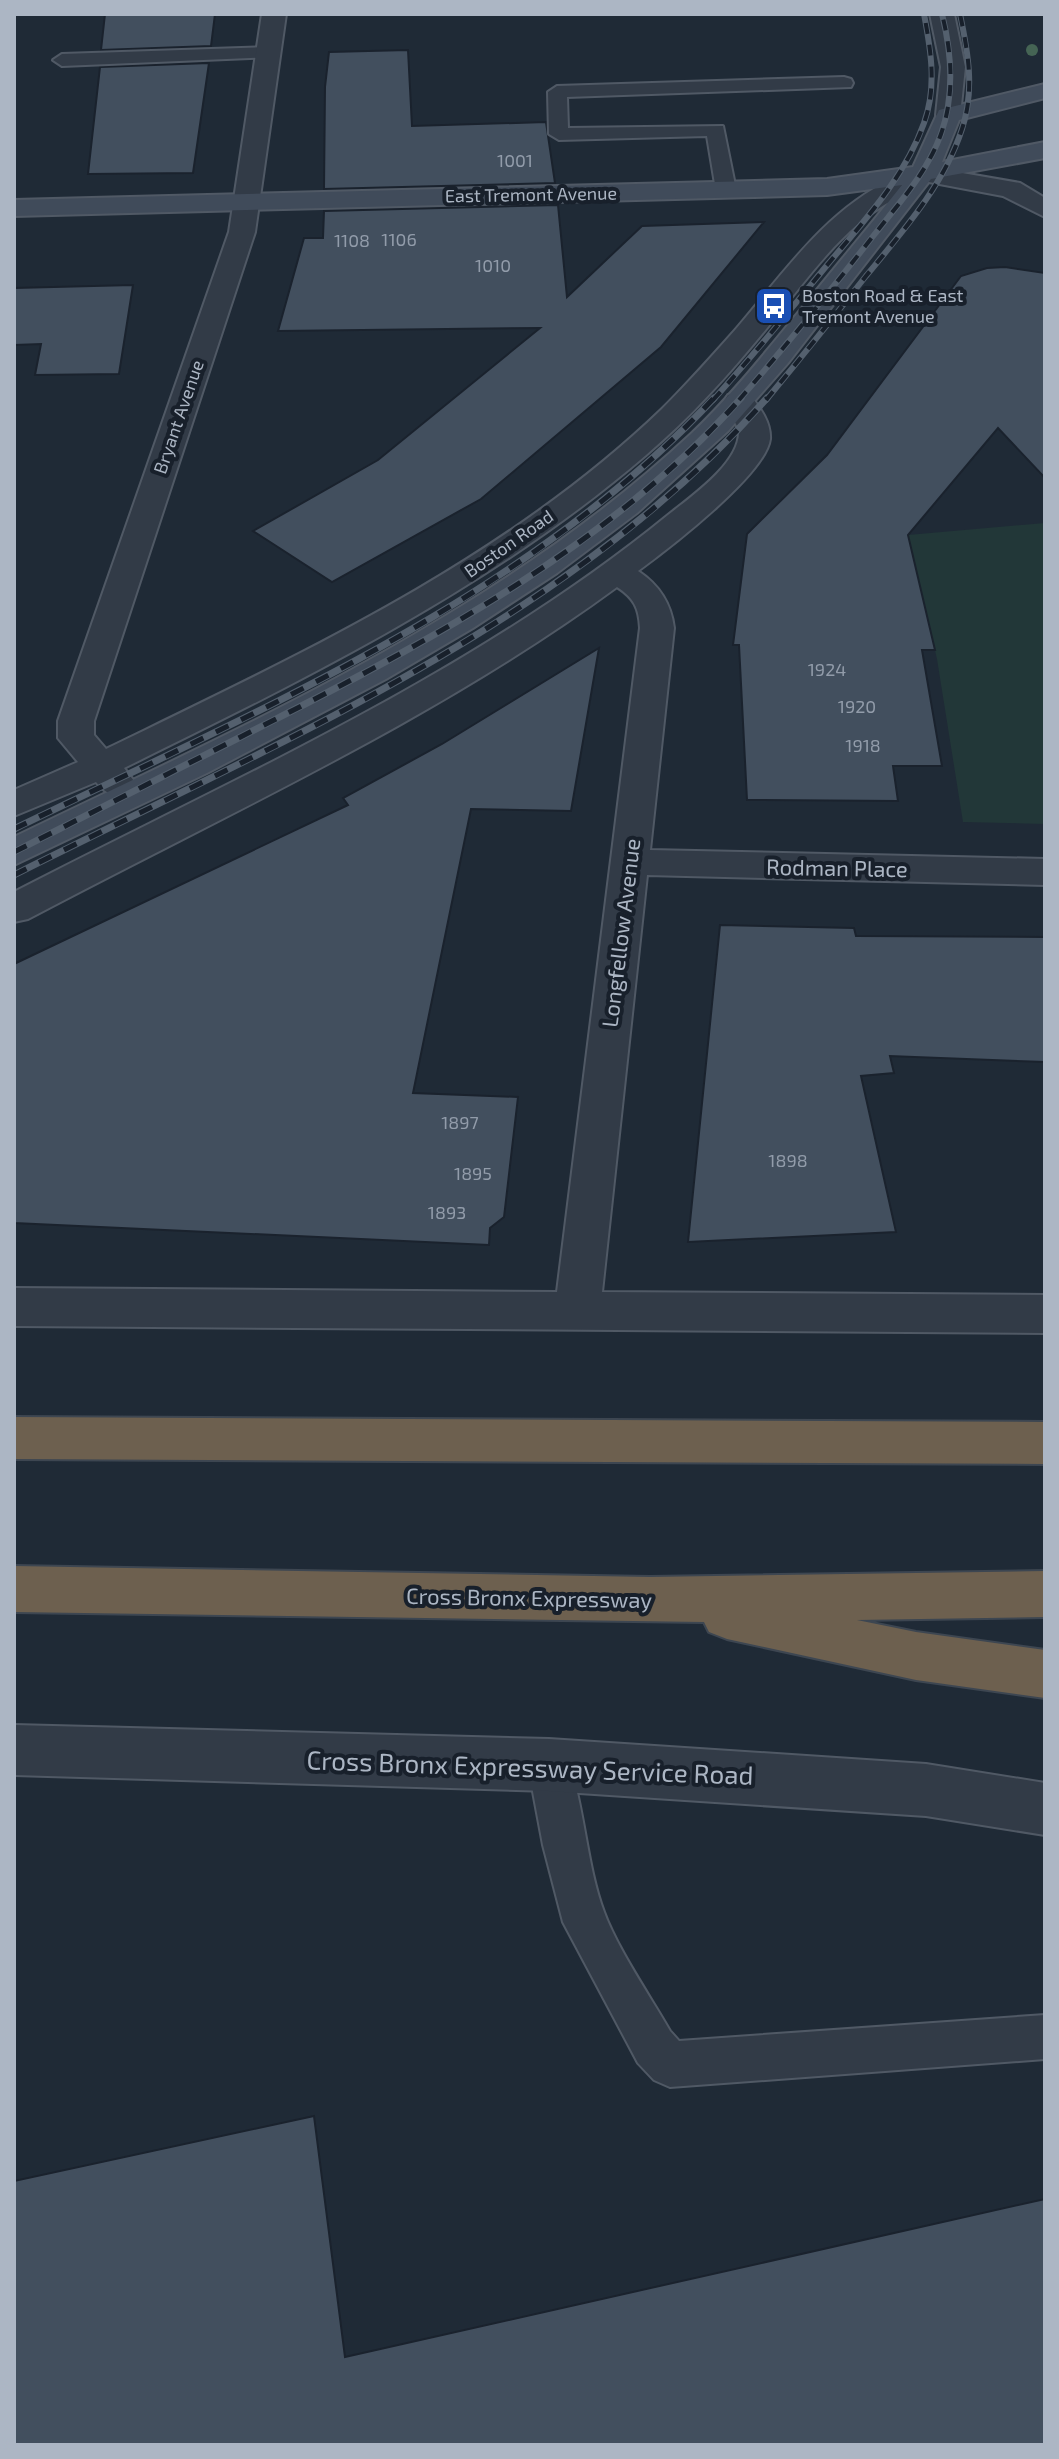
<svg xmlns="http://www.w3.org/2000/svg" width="1059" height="2459" font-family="'Exo 2',sans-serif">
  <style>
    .green { fill: #223738 }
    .building { fill: #424f5e; stroke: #1a222d; stroke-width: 2 }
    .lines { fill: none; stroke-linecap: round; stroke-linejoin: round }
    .service-casing { stroke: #505965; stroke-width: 4 }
    .minor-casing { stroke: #505965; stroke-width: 4 }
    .tertiary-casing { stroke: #505965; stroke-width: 4 }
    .secondary-casing { stroke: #505965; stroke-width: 4 }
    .motorway-casing { stroke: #3d4651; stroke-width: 4 }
    .service { fill: #323b47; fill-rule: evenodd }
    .minor { fill: #323b47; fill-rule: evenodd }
    .tertiary { fill: #323b47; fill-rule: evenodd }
    .secondary { fill: #404b5a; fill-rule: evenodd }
    .motorway { fill: #6d604f; fill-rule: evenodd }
    .rail-far1-casing { stroke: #54606e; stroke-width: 6 }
    .rail-casing { stroke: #54606e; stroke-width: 7 }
    .rail-far1 { stroke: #18202b; stroke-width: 4; stroke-dasharray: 11; stroke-linecap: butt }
    .rail { stroke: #18202b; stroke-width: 5; stroke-dasharray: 14; stroke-linecap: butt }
    .tree { fill: #456454 }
    .labels { text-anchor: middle; stroke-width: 8; stroke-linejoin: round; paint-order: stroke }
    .number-label { font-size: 18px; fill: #929caa }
    .far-street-label { font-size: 18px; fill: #acb6c4; stroke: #18202b }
    .far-poi-label { font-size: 18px; fill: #acb6c4; stroke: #18202b; text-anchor: start }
    .street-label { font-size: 22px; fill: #acb6c4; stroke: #18202b }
    .near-street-label { font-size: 26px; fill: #acb6c4; stroke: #18202b }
  </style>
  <rect width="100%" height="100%" fill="#1f2a36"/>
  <!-- green -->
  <polygon class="green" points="1045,523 1045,824 963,822 937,659 908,535"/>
  <!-- building -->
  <g class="building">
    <polygon points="105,14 215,14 211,46 101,50"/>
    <polygon points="408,50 412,126 546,122 555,183 324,189 325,87 329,52"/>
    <polygon points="209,63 193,173 88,174 100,67"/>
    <polygon points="558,205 567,297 642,226 764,222 661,347 481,499 332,582 253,531 378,460 540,328 278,331 304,238 323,238 324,211"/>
    <polygon points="1005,267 1045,273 1045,478 998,428 908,535 935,650 922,650 942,766 893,766 898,801 747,800 739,645 733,645 747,534 827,455 961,276 987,268"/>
    <polygon points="133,285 119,374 35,375 41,344 14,345 14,288"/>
    <polygon points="599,648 571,811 471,809 413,1093 518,1097 504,1217 490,1228 489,1245 14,1223 14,964 348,805 343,798 442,744"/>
    <polygon points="720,925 854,928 856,936 1045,937 1045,1062 890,1056 894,1073 861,1076 896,1232 688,1242"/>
    <polygon points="314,2116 345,2357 1045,2199 1045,2445 14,2445 14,2181"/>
  </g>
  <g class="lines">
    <!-- service casing -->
    <g class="service-casing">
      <g id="service">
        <polygon points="268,47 275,49 277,53 275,57 62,66 53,60 62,54"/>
        <polygon points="844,77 851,79 853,83 851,87 567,97 568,128 723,126 736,190 726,196 716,190 707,136 559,140 549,134 548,92 557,86"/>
        <path d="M 549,1745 L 564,1751 C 585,1801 585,1861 604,1912 C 617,1948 650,1996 670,2031 L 679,2041 L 1045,2015 L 1045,2059 L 670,2087 L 654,2080 L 638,2063 L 563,1922 L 543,1845 L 528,1765 L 534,1751 Z"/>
      </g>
    </g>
    <!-- minor casing -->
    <g class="minor-casing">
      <g id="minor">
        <path d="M 262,14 L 286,14 L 255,232 L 94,721 L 94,735 L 106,749 C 301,654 504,561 662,409 C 688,383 712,356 736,329 C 783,274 825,211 892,179 C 905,172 916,165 931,169 L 935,174 L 931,179 C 906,192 881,205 859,223 C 825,252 799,289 771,323 C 733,370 693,415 646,455 C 491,588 307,678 124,768 L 137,785 L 132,793 C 115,798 107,795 96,782 L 14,816 L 14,790 L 78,762 L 58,738 L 58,721 L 229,232 Z"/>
        <path d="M 739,392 L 750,395 C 760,408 771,422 770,439 C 766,474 668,549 638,571 C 659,585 671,603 674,628 L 650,850 L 1045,859 L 1045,885 L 647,875 L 602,1292 L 1045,1295 L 1045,1333 L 14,1326 L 14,1288 L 557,1292 L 640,628 C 639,608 634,598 617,587 C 436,720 226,814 28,919 L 14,922 L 14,892 C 237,777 472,675 668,515 C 692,496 741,462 739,430 L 724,401 L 728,395 Z"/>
        <polygon points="14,1725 549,1739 926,1764 1045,1783 1045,1835 926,1816 549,1791 14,1775"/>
      </g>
    </g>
    <!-- tertiary casing -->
    <g class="tertiary-casing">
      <g id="tertiary">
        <polygon points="930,14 954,14 965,67 960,115 957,120 939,120 936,115 941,67"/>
        <polygon points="922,166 1020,183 1045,198 1045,217 1003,196 913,179 909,174 913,169"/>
      </g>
    </g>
    <!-- secondary casing -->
    <g class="secondary-casing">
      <path id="secondary" d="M 1045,84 L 1045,98 L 959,120 L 942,162 L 1045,142 L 1045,158 L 931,179 L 788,363 L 728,431 L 637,513 L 557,573 L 473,628 L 386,679 L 207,773 L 14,865 L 14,837 C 250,723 497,615 691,434 C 735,392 772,344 811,297 C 841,260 872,223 902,185 L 827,195 L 14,216 L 14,200 L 827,179 L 913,167 L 939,110 Z"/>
    </g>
    <!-- motorway casing -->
    <g class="motorway-casing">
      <g id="motorway">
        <polygon points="14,1417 1045,1422 1045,1464 14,1459"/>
        <polygon points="14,1566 650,1577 1045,1571 1045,1617 857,1620 916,1632 1045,1650 1045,1698 916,1680 727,1639 709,1632 704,1622 14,1612"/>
      </g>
    </g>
    <!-- service -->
    <use href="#service" class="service"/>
    <!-- minor -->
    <use href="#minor" class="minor"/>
    <!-- tertiary -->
    <use href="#tertiary" class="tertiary"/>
    <!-- secondary -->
    <use href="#secondary" class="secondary"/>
    <!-- motorway -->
    <use href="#motorway" class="motorway"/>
    <!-- rail-far1 casing -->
    <g class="rail-far1-casing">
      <g id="rail-far1">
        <path d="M 713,400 C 753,356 790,310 828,264 C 864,221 905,177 924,123 C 937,87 931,51 924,14"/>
        <path d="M 739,400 C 786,346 830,291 874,235 C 899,203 927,173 941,134 C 955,94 952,54 942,14"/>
        <path d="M 766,400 C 800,359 833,318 866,276 C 903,231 944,185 962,129 C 975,90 968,52 960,14"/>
      </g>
    </g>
    <!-- rail casing -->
    <g class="rail-casing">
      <g id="rail">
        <path d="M 14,829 C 258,710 525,600 714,398"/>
        <path d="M 14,852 C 101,808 187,764 274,720 C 443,634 613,542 741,398"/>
        <path d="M 14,875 C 277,742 568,624 767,398"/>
      </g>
    </g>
    <!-- rail-far1 -->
    <use href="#rail-far1" class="rail-far1"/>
    <!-- rail -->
    <use href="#rail" class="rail"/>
  </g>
  <!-- trees -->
  <circle class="tree" cx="1032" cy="50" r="6"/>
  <!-- icons -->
  <defs>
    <g id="bus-square" transform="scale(2)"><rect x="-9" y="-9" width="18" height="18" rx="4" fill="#1a4fb4" stroke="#18202b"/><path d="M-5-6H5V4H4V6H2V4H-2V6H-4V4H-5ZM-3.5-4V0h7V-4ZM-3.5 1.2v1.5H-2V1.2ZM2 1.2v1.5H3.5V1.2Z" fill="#fff"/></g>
  </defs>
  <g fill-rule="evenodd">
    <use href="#bus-square" x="774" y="306"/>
  </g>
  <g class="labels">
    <!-- number labels -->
    <g class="number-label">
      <text x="515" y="167">1001</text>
      <text x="399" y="246">1106</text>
      <text x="352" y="247">1108</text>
      <text x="493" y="272">1010</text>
      <text x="827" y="676">1924</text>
      <text x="857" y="713">1920</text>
      <text x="863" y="752">1918</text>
      <text x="460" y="1129">1897</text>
      <text x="788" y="1167">1898</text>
      <text x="473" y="1180">1895</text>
      <text x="447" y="1219">1893</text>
    </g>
    <!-- far-street labels -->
    <g class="far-street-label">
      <text transform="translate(531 195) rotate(-1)" y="6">East Tremont Avenue</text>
      <text transform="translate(179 417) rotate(-71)" y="6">Bryant Avenue</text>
      <text transform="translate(509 544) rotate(-35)" y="6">Boston Road</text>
    </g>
    <!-- far-poi labels -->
    <g class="far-poi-label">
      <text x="802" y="302">Boston Road &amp; East<tspan x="802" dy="21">Tremont Avenue</tspan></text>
    </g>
    <!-- street labels -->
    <g class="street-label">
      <text transform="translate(837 868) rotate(1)" y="8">Rodman Place</text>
      <text transform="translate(621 933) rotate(-83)" y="8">Longfellow Avenue</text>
      <text transform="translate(529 1598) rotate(1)" y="8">Cross Bronx Expressway</text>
    </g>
    <!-- near-street labels -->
    <g class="near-street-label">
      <text transform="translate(530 1768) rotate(2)" y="9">Cross Bronx Expressway Service Road</text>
    </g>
  </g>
  <!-- border -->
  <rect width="1059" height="2459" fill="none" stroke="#acb6c4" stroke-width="32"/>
</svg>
